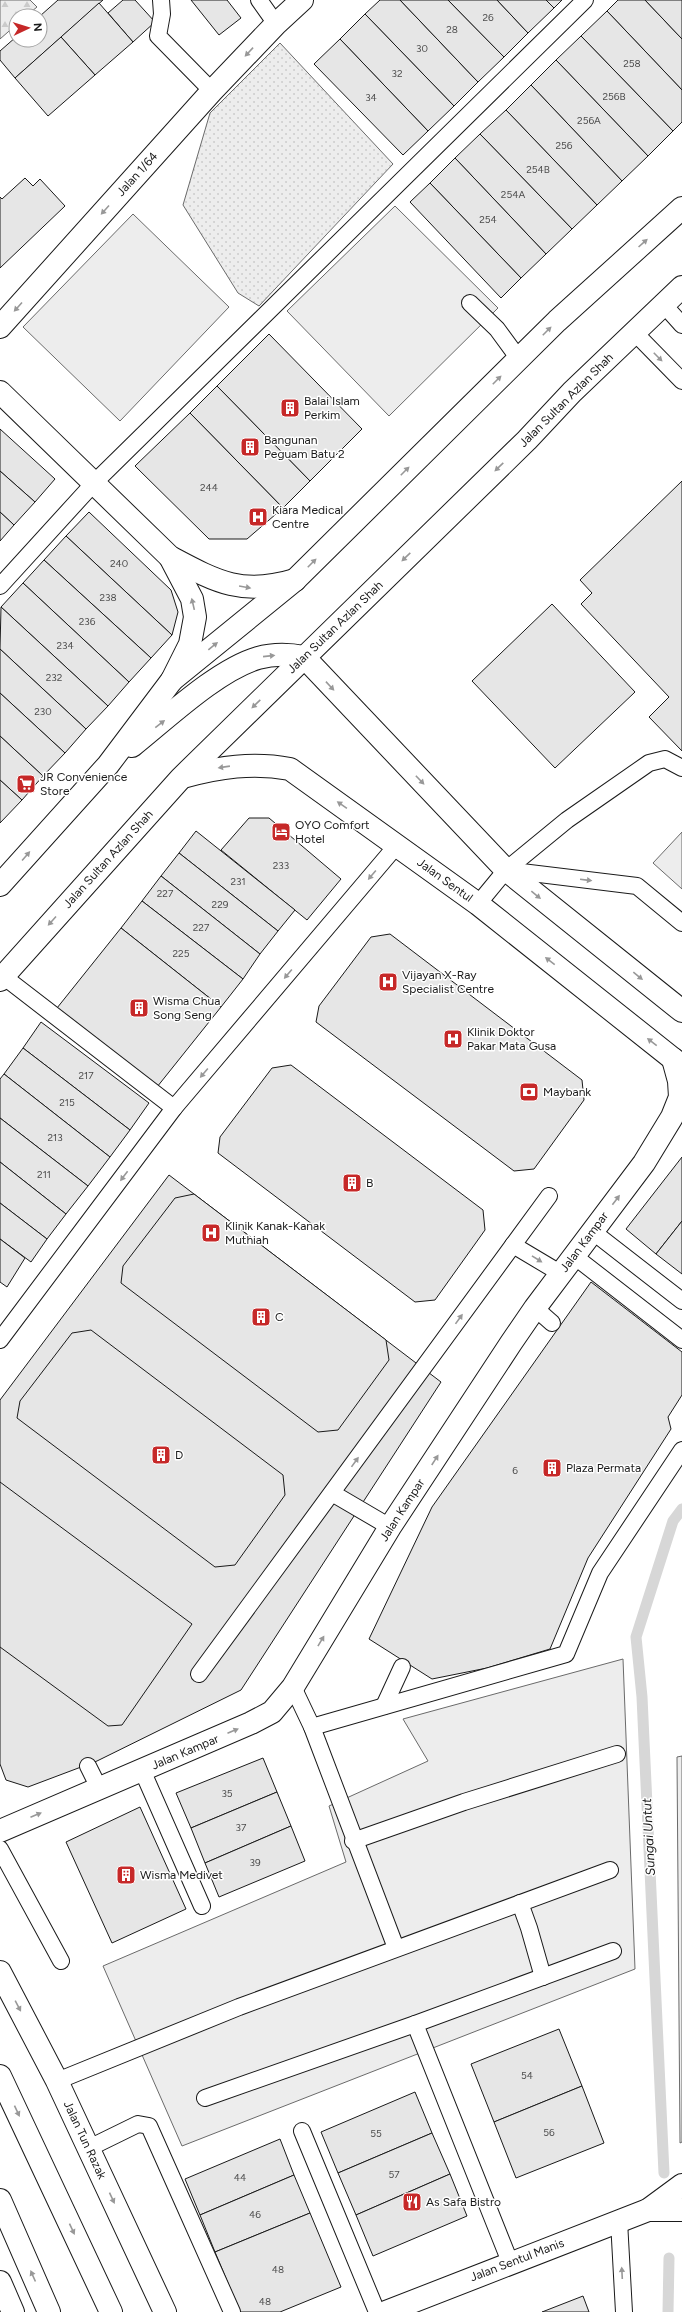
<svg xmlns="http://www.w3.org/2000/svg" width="682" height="2312" font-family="Figtree,sans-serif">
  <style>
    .green { fill: url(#green-dots); stroke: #6a6a6a }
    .forest { fill: url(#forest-firs); stroke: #6a6a6a }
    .pitch { fill: #ededed; stroke: #6a6a6a }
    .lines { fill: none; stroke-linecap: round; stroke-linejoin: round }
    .stream { stroke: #d7d7d7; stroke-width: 11 }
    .building { fill: #e6e6e6; stroke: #1a1a1a }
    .lane-casing { stroke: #1a1a1a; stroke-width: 18 }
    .street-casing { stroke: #1a1a1a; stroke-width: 24 }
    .primary-casing { stroke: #1a1a1a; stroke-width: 24 }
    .lane { stroke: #fff; stroke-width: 16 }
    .street { stroke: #fff; stroke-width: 22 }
    .primary { stroke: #fff; stroke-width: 22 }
    .oneway { fill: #989898 }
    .labels { text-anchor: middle; stroke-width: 3; stroke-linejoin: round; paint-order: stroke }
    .number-label { font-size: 10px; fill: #4d4d4d }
    .street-label { font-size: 12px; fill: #1a1a1a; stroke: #fff }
    .poi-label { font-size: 12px; fill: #1a1a1a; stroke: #fff; text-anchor: start }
    .water-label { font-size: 13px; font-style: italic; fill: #1a1a1a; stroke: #fff }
  </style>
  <defs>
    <pattern id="green-dots" width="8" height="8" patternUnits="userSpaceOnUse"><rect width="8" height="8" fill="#ededed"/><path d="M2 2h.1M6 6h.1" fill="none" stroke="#cbcbcb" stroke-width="1.8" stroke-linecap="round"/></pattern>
    <pattern id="forest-firs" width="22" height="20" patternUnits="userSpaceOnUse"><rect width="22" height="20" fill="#ededed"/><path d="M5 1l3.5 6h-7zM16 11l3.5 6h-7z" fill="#cbcbcb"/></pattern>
  </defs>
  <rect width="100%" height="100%" fill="#fff"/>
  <!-- green -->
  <polygon class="green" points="280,43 393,164 259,306 238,293 183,205 210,113"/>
  <!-- forest -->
  <polygon class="forest" points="0,0 30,0 37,7 26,16 16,16 16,25 0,39"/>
  <!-- pitch -->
  <g class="pitch">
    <polygon points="395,206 498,308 389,416 287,311"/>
    <polygon points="133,214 229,307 120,421 23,327"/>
    <polygon points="682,832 682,889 653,863"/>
    <polygon points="623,1659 635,1969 182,2146 103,1966 346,1862 329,1806 428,1761 403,1719"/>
    <polygon points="682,1756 682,2142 680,2143 677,1757"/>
  </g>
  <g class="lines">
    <!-- stream -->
    <g class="stream">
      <polyline points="664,2173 642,1697 636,1637 673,1521 682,1509"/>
      <polyline points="668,2312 669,2258"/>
    </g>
  </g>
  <!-- building -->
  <g class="building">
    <polygon points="58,0 103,0 15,78 0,60 0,51 16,37 16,40 40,40 40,16"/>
    <polygon points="123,0 135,0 155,22 133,42 108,13"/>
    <polygon points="191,0 227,0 241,18 219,35"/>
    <polygon points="380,0 400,0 478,82 454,106 365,14"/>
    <polygon points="400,0 448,0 504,57 478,82"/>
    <polygon points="448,0 497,0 528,33 504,57"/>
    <polygon points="497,0 546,0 554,8 528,33"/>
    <polygon points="546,0 562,0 554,8"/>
    <polygon points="618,0 645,0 682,39 682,90 607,11"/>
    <polygon points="645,0 682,0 682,39"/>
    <polygon points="99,3 133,42 95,75 61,37"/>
    <polygon points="607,11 682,90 682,122 673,131 581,36"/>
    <polygon points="365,14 454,106 428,131 340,39"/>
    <polygon points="581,36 673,131 648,156 556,60"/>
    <polygon points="61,37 95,75 48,116 15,78"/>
    <polygon points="340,39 428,131 403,155 314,64"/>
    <polygon points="556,60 648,156 622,181 531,85"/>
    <polygon points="531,85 622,181 597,205 506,110"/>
    <polygon points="506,110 597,205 572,229 480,134"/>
    <polygon points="480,134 572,229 546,254 455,158"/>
    <polygon points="455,158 546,254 521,278 430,183"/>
    <polygon points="25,178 33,186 40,179 65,206 0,268 0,197 2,199"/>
    <polygon points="430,183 521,278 501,298 410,202"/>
    <polygon points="269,334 362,429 310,481 217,386"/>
    <polygon points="217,386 310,481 283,508 190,413"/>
    <polygon points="190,413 283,508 247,539 209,539 135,466"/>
    <polygon points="0,429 55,479 35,502 0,471"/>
    <polygon points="0,471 35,502 14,525 0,512"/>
    <polygon points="682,481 682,751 649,717 669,697 581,604 592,593 580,580"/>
    <polygon points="0,512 14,525 0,541"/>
    <polygon points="89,512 171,590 178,612 172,635 66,536"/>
    <polygon points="66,536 172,635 151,658 44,560"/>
    <polygon points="44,560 151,658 129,682 23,583"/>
    <polygon points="23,583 129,682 108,706 1,607"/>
    <polygon points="552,604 635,692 555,768 472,681"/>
    <polygon points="1,607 108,706 86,729 0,649"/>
    <polygon points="0,649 86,729 65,753 0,693"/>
    <polygon points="0,693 65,753 43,776 0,736"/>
    <polygon points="0,736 43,776 22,800 0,780"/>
    <polygon points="0,780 22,800 0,823"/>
    <polygon points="249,818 269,818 341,879 307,920 221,850"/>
    <polygon points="196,831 295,910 278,931 179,853"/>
    <polygon points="179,853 278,931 260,954 161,876"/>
    <polygon points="161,876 260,954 243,979 142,901"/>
    <polygon points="142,901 243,979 221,1007 121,928"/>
    <polygon points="121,928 221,1007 157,1087 57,1008"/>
    <polygon points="390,934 582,1080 584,1100 534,1169 514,1171 316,1022 319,1006 371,937"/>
    <polygon points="41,1022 149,1103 130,1130 23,1048"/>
    <polygon points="23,1048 130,1130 110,1157 4,1074"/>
    <polygon points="291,1065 483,1210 485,1230 435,1300 415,1302 218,1153 220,1137 272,1068"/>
    <polygon points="4,1074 110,1157 88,1186 0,1118 0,1079"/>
    <polygon points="0,1118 88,1186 66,1214 0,1162"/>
    <polygon points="682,1157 682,1221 656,1254 626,1229"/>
    <polygon points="0,1162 66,1214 47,1239 0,1203"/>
    <polygon points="169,1175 441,1382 241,1690 97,1761 28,1787 6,1780 0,1764 0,1400"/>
    <polygon points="194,1194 386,1340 389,1360 338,1430 318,1432 121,1283 123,1266 175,1198"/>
    <polygon points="0,1203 47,1239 31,1262 0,1239"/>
    <polygon points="682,1221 682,1274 656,1254"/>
    <polygon points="0,1239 25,1258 7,1287 0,1282"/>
    <polygon points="591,1282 682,1352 682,1395 668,1417 671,1429 588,1558 550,1649 487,1668 432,1679 369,1639 432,1507"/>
    <polygon points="91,1330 283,1475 285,1495 235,1565 215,1567 17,1418 20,1401 72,1333"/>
    <polygon points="0,1482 192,1624 122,1725 108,1726 0,1647"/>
    <polygon points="263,1758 277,1792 191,1828 176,1793"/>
    <polygon points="277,1792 291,1826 205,1863 191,1828"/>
    <polygon points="140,1807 186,1909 112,1943 66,1842"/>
    <polygon points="291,1826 305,1861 219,1897 205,1863"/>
    <polygon points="559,2029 582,2086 494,2122 471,2064"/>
    <polygon points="582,2086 604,2143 516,2178 494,2122"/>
    <polygon points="415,2092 432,2133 338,2173 321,2132"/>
    <polygon points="432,2133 450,2174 356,2215 338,2173"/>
    <polygon points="280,2139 294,2175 200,2215 185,2179"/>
    <polygon points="450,2174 467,2216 373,2256 356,2215"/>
    <polygon points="294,2175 310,2213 215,2252 200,2215"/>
    <polygon points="310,2213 341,2287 280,2312 240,2312 215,2252"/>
    <polygon points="583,2296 589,2312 542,2312"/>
  </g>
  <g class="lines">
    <!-- lane casing -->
    <g class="lane-casing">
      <g id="lane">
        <polyline points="161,0 162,14 158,36 212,91"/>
        <polyline points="259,0 276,24"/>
        <polyline points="470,303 497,329 519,359"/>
        <polyline points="665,306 682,325"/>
        <polyline points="635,333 682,381"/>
        <polyline points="0,586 94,483 585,0"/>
        <polyline points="506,870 637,886 682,923"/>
        <polyline points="478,904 506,870 567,820 649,763 665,759 682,768"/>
        <polyline points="3,976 174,1108"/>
        <polyline points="592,1231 682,1301"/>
        <polyline points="513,1245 560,1273"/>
        <polyline points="574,1256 682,1340"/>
        <polyline points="535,1308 552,1323"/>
        <polyline points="0,1340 174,1108 397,845"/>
        <polyline points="332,1493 390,1527"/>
        <polyline points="199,1674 549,1196"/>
        <polyline points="293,1687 312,1727 396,1948"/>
        <polyline points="384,1706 402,1667"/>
        <polyline points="312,1727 566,1654 600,1573 682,1450"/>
        <polyline points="88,1766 99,1788"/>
        <polyline points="142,1770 202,1906"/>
        <polyline points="353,1841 464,1802 617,1754"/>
        <polyline points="0,1849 61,1961"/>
        <polyline points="520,1903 529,1928 543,1977"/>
        <polyline points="415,2024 510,2262"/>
        <polyline points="57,2081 239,2007 610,1870"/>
        <polyline points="205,2098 415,2024 613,1951"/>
        <polyline points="302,2131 377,2312"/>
        <polyline points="89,2148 138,2124 149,2126 232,2312"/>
        <polyline points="619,2221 624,2312"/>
      </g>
    </g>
    <!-- street casing -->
    <g class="street-casing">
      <g id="street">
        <polyline points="0,327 212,91 276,24 302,0"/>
        <polyline points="0,392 170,557 192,599 195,617 190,644 172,680"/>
        <path d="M 170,557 C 217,582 242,596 295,580"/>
        <polyline points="0,1831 251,1723 272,1712 293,1687 390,1527 511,1343 535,1308 644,1163 672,1117 680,1097 679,1081 673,1059"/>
        <polyline points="648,2210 682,2210"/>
        <polyline points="386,2312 648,2210 682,2185"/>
      </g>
    </g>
    <!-- primary casing -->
    <g class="primary-casing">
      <g id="primary">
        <polyline points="304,657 506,870 682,1011"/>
        <path d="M 132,746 C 166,719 217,670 258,658 C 272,654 289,654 304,657"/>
        <path d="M 183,777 C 219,767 253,762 290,769 L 478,904 L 682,1066"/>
        <polyline points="0,885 108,765 172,680 295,580 557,321 682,208"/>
        <polyline points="0,980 181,778 527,440 572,392 682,287"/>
        <polyline points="0,1972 57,2081 165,2312"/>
        <polyline points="0,2076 111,2312"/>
        <polyline points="0,2200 49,2312"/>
        <polyline points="0,2282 13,2312"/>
      </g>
    </g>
    <!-- lane -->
    <use href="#lane" class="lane"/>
    <!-- street -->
    <use href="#street" class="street"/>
    <!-- primary -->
    <use href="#primary" class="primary"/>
  </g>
  <!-- one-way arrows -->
  <defs><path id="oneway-solid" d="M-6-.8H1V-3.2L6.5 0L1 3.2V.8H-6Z"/></defs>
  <g class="oneway">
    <use href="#oneway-solid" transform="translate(249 52) rotate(133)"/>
    <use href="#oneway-solid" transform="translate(105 210) rotate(132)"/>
    <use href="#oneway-solid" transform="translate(643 243) rotate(-42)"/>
    <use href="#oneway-solid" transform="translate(18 307) rotate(132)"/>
    <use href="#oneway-solid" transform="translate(547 331) rotate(-45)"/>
    <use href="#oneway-solid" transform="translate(658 357) rotate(45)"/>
    <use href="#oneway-solid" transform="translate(497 380) rotate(-45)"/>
    <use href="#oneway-solid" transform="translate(499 467) rotate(136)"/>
    <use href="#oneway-solid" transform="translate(405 471) rotate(-45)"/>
    <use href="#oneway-solid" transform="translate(406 557) rotate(136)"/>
    <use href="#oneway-solid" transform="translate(312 563) rotate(-45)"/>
    <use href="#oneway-solid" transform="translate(245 587) rotate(10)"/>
    <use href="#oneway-solid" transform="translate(193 604) rotate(-103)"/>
    <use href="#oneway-solid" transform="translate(213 646) rotate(-39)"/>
    <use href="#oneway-solid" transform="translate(269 656) rotate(-6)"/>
    <use href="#oneway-solid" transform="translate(330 686) rotate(47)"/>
    <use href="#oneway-solid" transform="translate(256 704) rotate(136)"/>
    <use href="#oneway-solid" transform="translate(160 724) rotate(-38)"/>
    <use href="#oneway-solid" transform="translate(224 767) rotate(172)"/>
    <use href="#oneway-solid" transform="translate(420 780) rotate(46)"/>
    <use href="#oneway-solid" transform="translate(342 805) rotate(-145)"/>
    <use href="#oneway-solid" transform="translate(26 856) rotate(-49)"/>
    <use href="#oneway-solid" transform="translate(372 875) rotate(130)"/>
    <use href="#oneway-solid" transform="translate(586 880) rotate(7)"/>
    <use href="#oneway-solid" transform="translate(536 895) rotate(39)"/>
    <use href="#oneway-solid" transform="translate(52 921) rotate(132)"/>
    <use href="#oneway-solid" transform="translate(550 961) rotate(-142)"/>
    <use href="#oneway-solid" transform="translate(288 974) rotate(130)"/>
    <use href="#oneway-solid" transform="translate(638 976) rotate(39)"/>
    <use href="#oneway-solid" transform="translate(652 1042) rotate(-142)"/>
    <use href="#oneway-solid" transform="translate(204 1073) rotate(130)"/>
    <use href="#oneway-solid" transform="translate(124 1176) rotate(127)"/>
    <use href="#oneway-solid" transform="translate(616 1200) rotate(-53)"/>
    <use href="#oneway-solid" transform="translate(537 1259) rotate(32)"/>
    <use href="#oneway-solid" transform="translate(459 1319) rotate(-54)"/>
    <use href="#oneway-solid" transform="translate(435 1460) rotate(-57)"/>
    <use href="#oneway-solid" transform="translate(355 1462) rotate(-54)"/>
    <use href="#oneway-solid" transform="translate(321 1641) rotate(-59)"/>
    <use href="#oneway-solid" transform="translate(233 1731) rotate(-23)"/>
    <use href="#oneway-solid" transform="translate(36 1815) rotate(-23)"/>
    <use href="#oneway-solid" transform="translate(18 2006) rotate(62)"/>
    <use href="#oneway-solid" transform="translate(17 2111) rotate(65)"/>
    <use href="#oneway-solid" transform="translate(112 2198) rotate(65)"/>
    <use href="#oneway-solid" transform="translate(72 2229) rotate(65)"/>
    <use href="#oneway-solid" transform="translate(622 2273) rotate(-93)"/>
    <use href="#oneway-solid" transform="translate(33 2276) rotate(-114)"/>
  </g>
  <!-- icons -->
  <defs>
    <g id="building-square" transform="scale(1)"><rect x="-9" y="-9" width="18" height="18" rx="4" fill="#c62828" stroke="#fff"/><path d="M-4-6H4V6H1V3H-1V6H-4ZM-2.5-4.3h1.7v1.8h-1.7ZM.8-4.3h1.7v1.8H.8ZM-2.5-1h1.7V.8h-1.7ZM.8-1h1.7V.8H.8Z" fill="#fff"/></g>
    <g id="hospital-square" transform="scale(1)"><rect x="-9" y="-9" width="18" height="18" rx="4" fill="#c62828" stroke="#fff"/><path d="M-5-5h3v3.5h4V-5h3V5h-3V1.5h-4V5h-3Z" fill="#fff"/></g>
    <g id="supermarket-square" transform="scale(1)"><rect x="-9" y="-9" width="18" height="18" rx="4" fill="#c62828" stroke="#fff"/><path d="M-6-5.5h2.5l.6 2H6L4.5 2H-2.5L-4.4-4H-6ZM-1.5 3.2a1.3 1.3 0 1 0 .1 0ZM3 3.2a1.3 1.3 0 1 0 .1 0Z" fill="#fff"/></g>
    <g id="hotel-square" transform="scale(1)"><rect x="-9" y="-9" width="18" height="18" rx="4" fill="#c62828" stroke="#fff"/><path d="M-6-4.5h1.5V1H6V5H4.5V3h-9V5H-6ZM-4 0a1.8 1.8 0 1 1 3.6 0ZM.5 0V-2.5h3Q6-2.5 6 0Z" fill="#fff"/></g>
    <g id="bank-square" transform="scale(1)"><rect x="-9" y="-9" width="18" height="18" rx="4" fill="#c62828" stroke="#fff"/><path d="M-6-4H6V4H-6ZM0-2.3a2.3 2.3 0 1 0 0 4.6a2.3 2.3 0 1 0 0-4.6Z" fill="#fff"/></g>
    <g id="restaurant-square" transform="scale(1)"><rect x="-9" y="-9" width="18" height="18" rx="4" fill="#c62828" stroke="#fff"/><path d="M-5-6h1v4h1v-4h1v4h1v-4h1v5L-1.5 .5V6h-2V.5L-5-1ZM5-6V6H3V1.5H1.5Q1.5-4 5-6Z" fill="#fff"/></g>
  </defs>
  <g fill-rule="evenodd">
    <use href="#building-square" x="290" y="408"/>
    <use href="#building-square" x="250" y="447"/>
    <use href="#hospital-square" x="258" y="517"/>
    <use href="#supermarket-square" x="26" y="784"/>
    <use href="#hotel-square" x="281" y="832"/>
    <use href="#hospital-square" x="388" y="982"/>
    <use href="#building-square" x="139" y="1008"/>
    <use href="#hospital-square" x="453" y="1039"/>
    <use href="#bank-square" x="529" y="1092"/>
    <use href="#building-square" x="352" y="1183"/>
    <use href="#hospital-square" x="211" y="1233"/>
    <use href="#building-square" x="261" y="1317"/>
    <use href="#building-square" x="161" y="1455"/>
    <use href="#building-square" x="552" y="1468"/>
    <use href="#building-square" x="126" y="1875"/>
    <use href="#restaurant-square" x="412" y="2202"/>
  </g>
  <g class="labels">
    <!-- number labels -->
    <g class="number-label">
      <text x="488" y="21">26</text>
      <text x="452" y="33">28</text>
      <text x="422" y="52">30</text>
      <text x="632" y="67">258</text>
      <text x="397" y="77">32</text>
      <text x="614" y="100">256B</text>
      <text x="371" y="101">34</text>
      <text x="589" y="124">256A</text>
      <text x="564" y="149">256</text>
      <text x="538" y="173">254B</text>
      <text x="513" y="198">254A</text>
      <text x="488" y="223">254</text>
      <text x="209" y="491">244</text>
      <text x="119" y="567">240</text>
      <text x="108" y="601">238</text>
      <text x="87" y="625">236</text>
      <text x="65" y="649">234</text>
      <text x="54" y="681">232</text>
      <text x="43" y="715">230</text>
      <text x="281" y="869">233</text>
      <text x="238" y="885">231</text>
      <text x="165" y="897">227</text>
      <text x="220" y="908">229</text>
      <text x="201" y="931">227</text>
      <text x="181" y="957">225</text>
      <text x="86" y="1079">217</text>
      <text x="67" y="1106">215</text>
      <text x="55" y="1141">213</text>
      <text x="44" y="1178">211</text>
      <text x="515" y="1474">6</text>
      <text x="227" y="1797">35</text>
      <text x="241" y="1831">37</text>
      <text x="255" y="1866">39</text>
      <text x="527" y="2079">54</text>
      <text x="549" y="2136">56</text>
      <text x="376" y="2137">55</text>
      <text x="394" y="2178">57</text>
      <text x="240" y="2181">44</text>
      <text x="255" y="2218">46</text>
      <text x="278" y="2273">48</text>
      <text x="265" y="2305">48</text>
    </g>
    <!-- street labels -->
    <g class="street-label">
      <text transform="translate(137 174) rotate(-48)" y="4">Jalan 1/64</text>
      <text transform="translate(566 400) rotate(-45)" y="4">Jalan Sultan Azlan Shah</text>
      <text transform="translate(335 627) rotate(-44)" y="4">Jalan Sultan Azlan Shah</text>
      <text transform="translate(108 859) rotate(-48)" y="4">Jalan Sultan Azlan Shah</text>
      <text transform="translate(445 880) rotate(36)" y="4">Jalan Sentul</text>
      <text transform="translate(584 1242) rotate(-53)" y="4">Jalan Kampar</text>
      <text transform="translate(402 1510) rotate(-57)" y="4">Jalan Kampar</text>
      <text transform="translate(185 1752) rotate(-23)" y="4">Jalan Kampar</text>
      <text transform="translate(85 2140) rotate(65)" y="4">Jalan Tun Razak</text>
      <text transform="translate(517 2260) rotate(-21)" y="4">Jalan Sentul Manis</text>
    </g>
    <!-- poi labels -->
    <g class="poi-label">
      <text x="304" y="405">Balai Islam<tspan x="304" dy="14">Perkim</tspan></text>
      <text x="264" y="444">Bangunan<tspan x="264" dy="14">Peguam Batu 2</tspan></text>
      <text x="272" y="514">Kiara Medical<tspan x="272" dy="14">Centre</tspan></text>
      <text x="40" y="781">JR Convenience<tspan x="40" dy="14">Store</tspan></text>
      <text x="295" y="829">OYO Comfort<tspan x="295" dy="14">Hotel</tspan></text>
      <text x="402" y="979">Vijayan X-Ray<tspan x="402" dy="14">Specialist Centre</tspan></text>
      <text x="153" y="1005">Wisma Chua<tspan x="153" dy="14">Song Seng</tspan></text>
      <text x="467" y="1036">Klinik Doktor<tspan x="467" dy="14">Pakar Mata Gusa</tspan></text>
      <text x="543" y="1096">Maybank</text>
      <text x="366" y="1187">B</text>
      <text x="225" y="1230">Klinik Kanak-Kanak<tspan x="225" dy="14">Muthiah</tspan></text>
      <text x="275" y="1321">C</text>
      <text x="175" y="1459">D</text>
      <text x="566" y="1472">Plaza Permata</text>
      <text x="140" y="1879">Wisma Medivet</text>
      <text x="426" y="2206">As Safa Bistro</text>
    </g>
    <!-- water labels -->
    <g class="water-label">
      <text transform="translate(648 1837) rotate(-93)" y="5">Sungai Untut</text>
    </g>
  </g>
  <!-- north arrow -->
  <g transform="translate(28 28) rotate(86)"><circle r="19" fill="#ffffff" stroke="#a3a3a3"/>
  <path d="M0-3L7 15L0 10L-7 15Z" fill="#c62828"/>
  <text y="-6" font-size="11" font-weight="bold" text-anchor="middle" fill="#1a1a1a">N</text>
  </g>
</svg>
